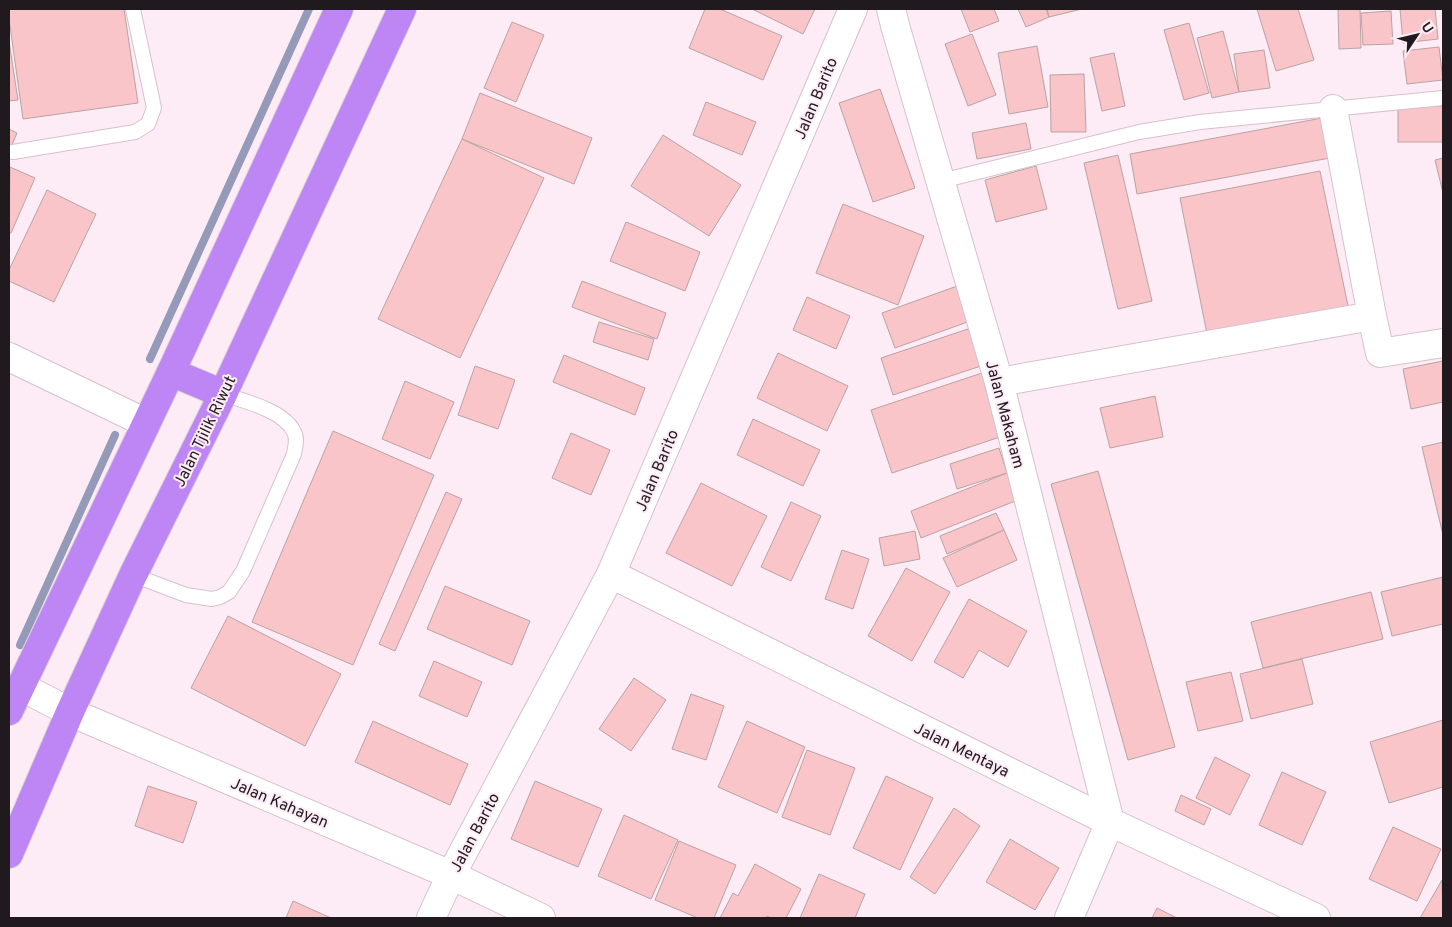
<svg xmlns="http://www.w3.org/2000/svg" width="1452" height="927" font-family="Overpass,sans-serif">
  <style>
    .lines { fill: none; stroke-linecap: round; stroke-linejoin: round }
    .stream { stroke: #949ab8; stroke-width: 8 }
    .building { fill: #f9c5c9; stroke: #baa2a3 }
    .lane-casing { stroke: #d5c1cd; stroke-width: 16 }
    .street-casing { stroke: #d5c1cd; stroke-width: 30 }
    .highway-casing { stroke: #d7d6d6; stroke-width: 30 }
    .lane { stroke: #fff; stroke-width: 14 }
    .street { stroke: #fff; stroke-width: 28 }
    .highway { stroke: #be86f4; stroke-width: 28 }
    .labels { text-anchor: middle; stroke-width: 4; stroke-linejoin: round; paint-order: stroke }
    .street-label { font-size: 16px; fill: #20191d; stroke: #fdecf6 }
  </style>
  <rect width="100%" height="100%" fill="#fdecf6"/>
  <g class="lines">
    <!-- stream -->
    <g class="stream">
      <polyline points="150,359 309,9"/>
      <polyline points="20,645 115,435"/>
    </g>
  </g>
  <!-- building -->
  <g class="building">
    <polygon points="9,9 124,9 138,103 23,119 9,19"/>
    <polygon points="705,9 720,9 782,36 763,80 689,48"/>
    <polygon points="752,9 815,9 803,34"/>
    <polygon points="961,9 994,9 999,21 970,32"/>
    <polygon points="1018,9 1046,9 1049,17 1026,27"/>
    <polygon points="1047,9 1082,9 1049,17"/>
    <polygon points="1257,9 1298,9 1314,60 1276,71"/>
    <polygon points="1338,9 1360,9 1361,48 1339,49"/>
    <polygon points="1400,9 1435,9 1438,39 1403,43"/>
    <polygon points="1391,11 1393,44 1363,45 1361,13"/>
    <polygon points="512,22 544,35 516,102 484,88"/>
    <polygon points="1189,23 1209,93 1184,100 1164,30"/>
    <polygon points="1223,31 1239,92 1212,98 1197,38"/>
    <polygon points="972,34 996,95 968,106 945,44"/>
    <polygon points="9,41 18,100 9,101"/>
    <polygon points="1037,46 1048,107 1009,114 998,53"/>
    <polygon points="1439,47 1443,80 1407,84 1403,51"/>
    <polygon points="1264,50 1270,88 1239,92 1234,54"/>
    <polygon points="1114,53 1125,106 1102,111 1090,58"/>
    <polygon points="1084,74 1086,132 1051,132 1050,75"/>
    <polygon points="880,89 915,188 873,202 839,103"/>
    <polygon points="480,93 592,138 574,184 462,139"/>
    <polygon points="706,102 756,122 742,155 693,135"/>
    <rect x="1398" y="106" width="45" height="36"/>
    <polygon points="1322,118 1330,158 1137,194 1130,154"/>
    <polygon points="1026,123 1031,149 977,159 972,133"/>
    <polygon points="9,129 17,133 9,152"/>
    <polygon points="663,135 741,185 709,236 631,186"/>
    <polygon points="462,139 544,178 460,358 378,319"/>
    <polygon points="1118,155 1152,301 1118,309 1084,163"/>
    <polygon points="1443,158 1443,193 1435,160"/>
    <polygon points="1036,166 1047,209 996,222 985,180"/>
    <polygon points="10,167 35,178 11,233 9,233"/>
    <polygon points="1320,171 1348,306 1207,334 1180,198"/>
    <polygon points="47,190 96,214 54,302 9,281 9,270"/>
    <polygon points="843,204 924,236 898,305 816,273"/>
    <polygon points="626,222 700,252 685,291 610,261"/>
    <polygon points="582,281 666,313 657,339 572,307"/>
    <polygon points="960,285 973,320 895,348 882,313"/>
    <polygon points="807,297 850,316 836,349 793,330"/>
    <polygon points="599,322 654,339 648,360 593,342"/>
    <polygon points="974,327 987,364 893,395 881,358"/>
    <polygon points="778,353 848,386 827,431 757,398"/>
    <polygon points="564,355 645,388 635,415 553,382"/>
    <polygon points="1443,361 1443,402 1411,409 1403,369"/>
    <polygon points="475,366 515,380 498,429 458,415"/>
    <polygon points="982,373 1003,436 892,473 871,410"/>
    <polygon points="405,381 454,402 430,459 382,439"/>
    <polygon points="1155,396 1163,437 1110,448 1100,408"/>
    <polygon points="753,419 820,450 803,486 737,455"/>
    <polygon points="333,431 434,475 353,665 252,622"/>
    <polygon points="571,433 610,450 591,495 552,478"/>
    <polygon points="1443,442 1443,535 1422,447"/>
    <polygon points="999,448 1007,473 957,489 950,464"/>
    <polygon points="1098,471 1175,747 1128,760 1051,484"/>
    <polygon points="1007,473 1018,500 921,538 911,511"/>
    <polygon points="701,483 767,516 732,586 666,553"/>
    <polygon points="446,492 462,499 395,651 379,644"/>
    <polygon points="791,502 821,516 791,581 761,567"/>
    <polygon points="996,513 1004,530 947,554 940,536"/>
    <polygon points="1004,530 1017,560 957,587 943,558"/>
    <polygon points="915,531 920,559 884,566 879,538"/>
    <polygon points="842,550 869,559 853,609 825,599"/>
    <polygon points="906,568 950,592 912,661 868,636"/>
    <polygon points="1443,577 1443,624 1392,636 1381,592"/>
    <polygon points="445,586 530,621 512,665 427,629"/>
    <polygon points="1371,592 1383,639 1263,668 1251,622"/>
    <polygon points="969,599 1027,631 1008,667 979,650 963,678 934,662"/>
    <polygon points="228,616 341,674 305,746 191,688"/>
    <polygon points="1302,659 1313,704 1251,719 1240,674"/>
    <polygon points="434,661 482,682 467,717 419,696"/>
    <polygon points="1231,672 1243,721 1198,731 1186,682"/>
    <polygon points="634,678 666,700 631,751 599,729"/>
    <polygon points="691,694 724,706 706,760 672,749"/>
    <polygon points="1443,720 1443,787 1389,803 1370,742"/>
    <polygon points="373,721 468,764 450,805 355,762"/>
    <polygon points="747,721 805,747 777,813 718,787"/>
    <polygon points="807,750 855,768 830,835 782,817"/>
    <polygon points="1215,757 1250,775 1230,815 1196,798"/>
    <polygon points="1282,772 1326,792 1302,845 1259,825"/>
    <polygon points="886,776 933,798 900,870 853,848"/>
    <polygon points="535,781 602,809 578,867 511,839"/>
    <polygon points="148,786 197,802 183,843 135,826"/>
    <polygon points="1181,795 1211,809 1204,825 1175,811"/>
    <polygon points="954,808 980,826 935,894 910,877"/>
    <polygon points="624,815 678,840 651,899 598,876"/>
    <polygon points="1393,827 1441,849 1417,901 1369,879"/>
    <polygon points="1010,839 1059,868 1035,910 986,882"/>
    <polygon points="679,841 736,865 714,918 698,918 655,900"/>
    <polygon points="755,864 801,889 786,918 771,918 767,916 766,918 720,918 733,893 738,896"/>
    <polygon points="819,874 865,894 855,918 800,918"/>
    <polygon points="1442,880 1443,918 1420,918"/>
    <polygon points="293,901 331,918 286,918"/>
    <polygon points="1157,908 1177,918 1152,918"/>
  </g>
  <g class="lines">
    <!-- lane casing -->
    <g class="lane-casing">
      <g id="lane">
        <polyline points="13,152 135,132 148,124 154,108 133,9"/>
        <polyline points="941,181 1139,132 1200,122 1443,98"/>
        <path d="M 133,575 L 186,595 L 212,599 L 220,597 L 229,592 L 243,571 L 294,454 C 295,447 298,439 294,432 C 284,410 243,401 223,394"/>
      </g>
    </g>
    <!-- street casing -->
    <g class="street-casing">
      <g id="street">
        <polyline points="891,9 896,29 999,382 1110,822"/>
        <polyline points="1333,109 1372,316"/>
        <polyline points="9,357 146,423"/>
        <polyline points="999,382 1372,316 1380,353 1443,343"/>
        <polyline points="611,574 1110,822 1316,918"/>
        <polyline points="20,686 70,712 451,875 541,918"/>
        <polyline points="431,918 451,875 611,574 853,9"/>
        <polyline points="1069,918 1110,822"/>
      </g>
    </g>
    <!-- highway casing -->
    <g class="highway-casing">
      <g id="highway">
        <polyline points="171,372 223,394"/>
        <polyline points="9,711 171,372 339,9"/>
        <polyline points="9,854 70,712 133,575 223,394 402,9"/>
      </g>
    </g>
    <!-- lane -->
    <use href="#lane" class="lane"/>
    <!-- street -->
    <use href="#street" class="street"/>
    <!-- highway -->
    <use href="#highway" class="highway"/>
  </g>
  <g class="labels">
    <!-- street labels -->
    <g class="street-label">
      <text transform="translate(815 98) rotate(-67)" y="6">Jalan Barito</text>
      <text transform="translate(1006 414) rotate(75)" y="6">Jalan Makaham</text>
      <text transform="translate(204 431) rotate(-64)" y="6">Jalan Tjilik Riwut</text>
      <text transform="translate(656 470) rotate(-67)" y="6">Jalan Barito</text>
      <text transform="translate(962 749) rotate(26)" y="6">Jalan Mentaya</text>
      <text transform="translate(280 802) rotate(23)" y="6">Jalan Kahayan</text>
      <text transform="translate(474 832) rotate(-62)" y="6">Jalan Barito</text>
    </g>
  </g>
  <!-- border -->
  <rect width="1452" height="927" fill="none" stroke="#20191d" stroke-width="20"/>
  <!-- north arrow -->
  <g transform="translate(1417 35) rotate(55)" stroke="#fdecf6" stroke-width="4" paint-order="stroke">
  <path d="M0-4L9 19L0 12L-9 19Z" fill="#20191d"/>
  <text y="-8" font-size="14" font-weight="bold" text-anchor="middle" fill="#20191d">U</text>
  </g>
</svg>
